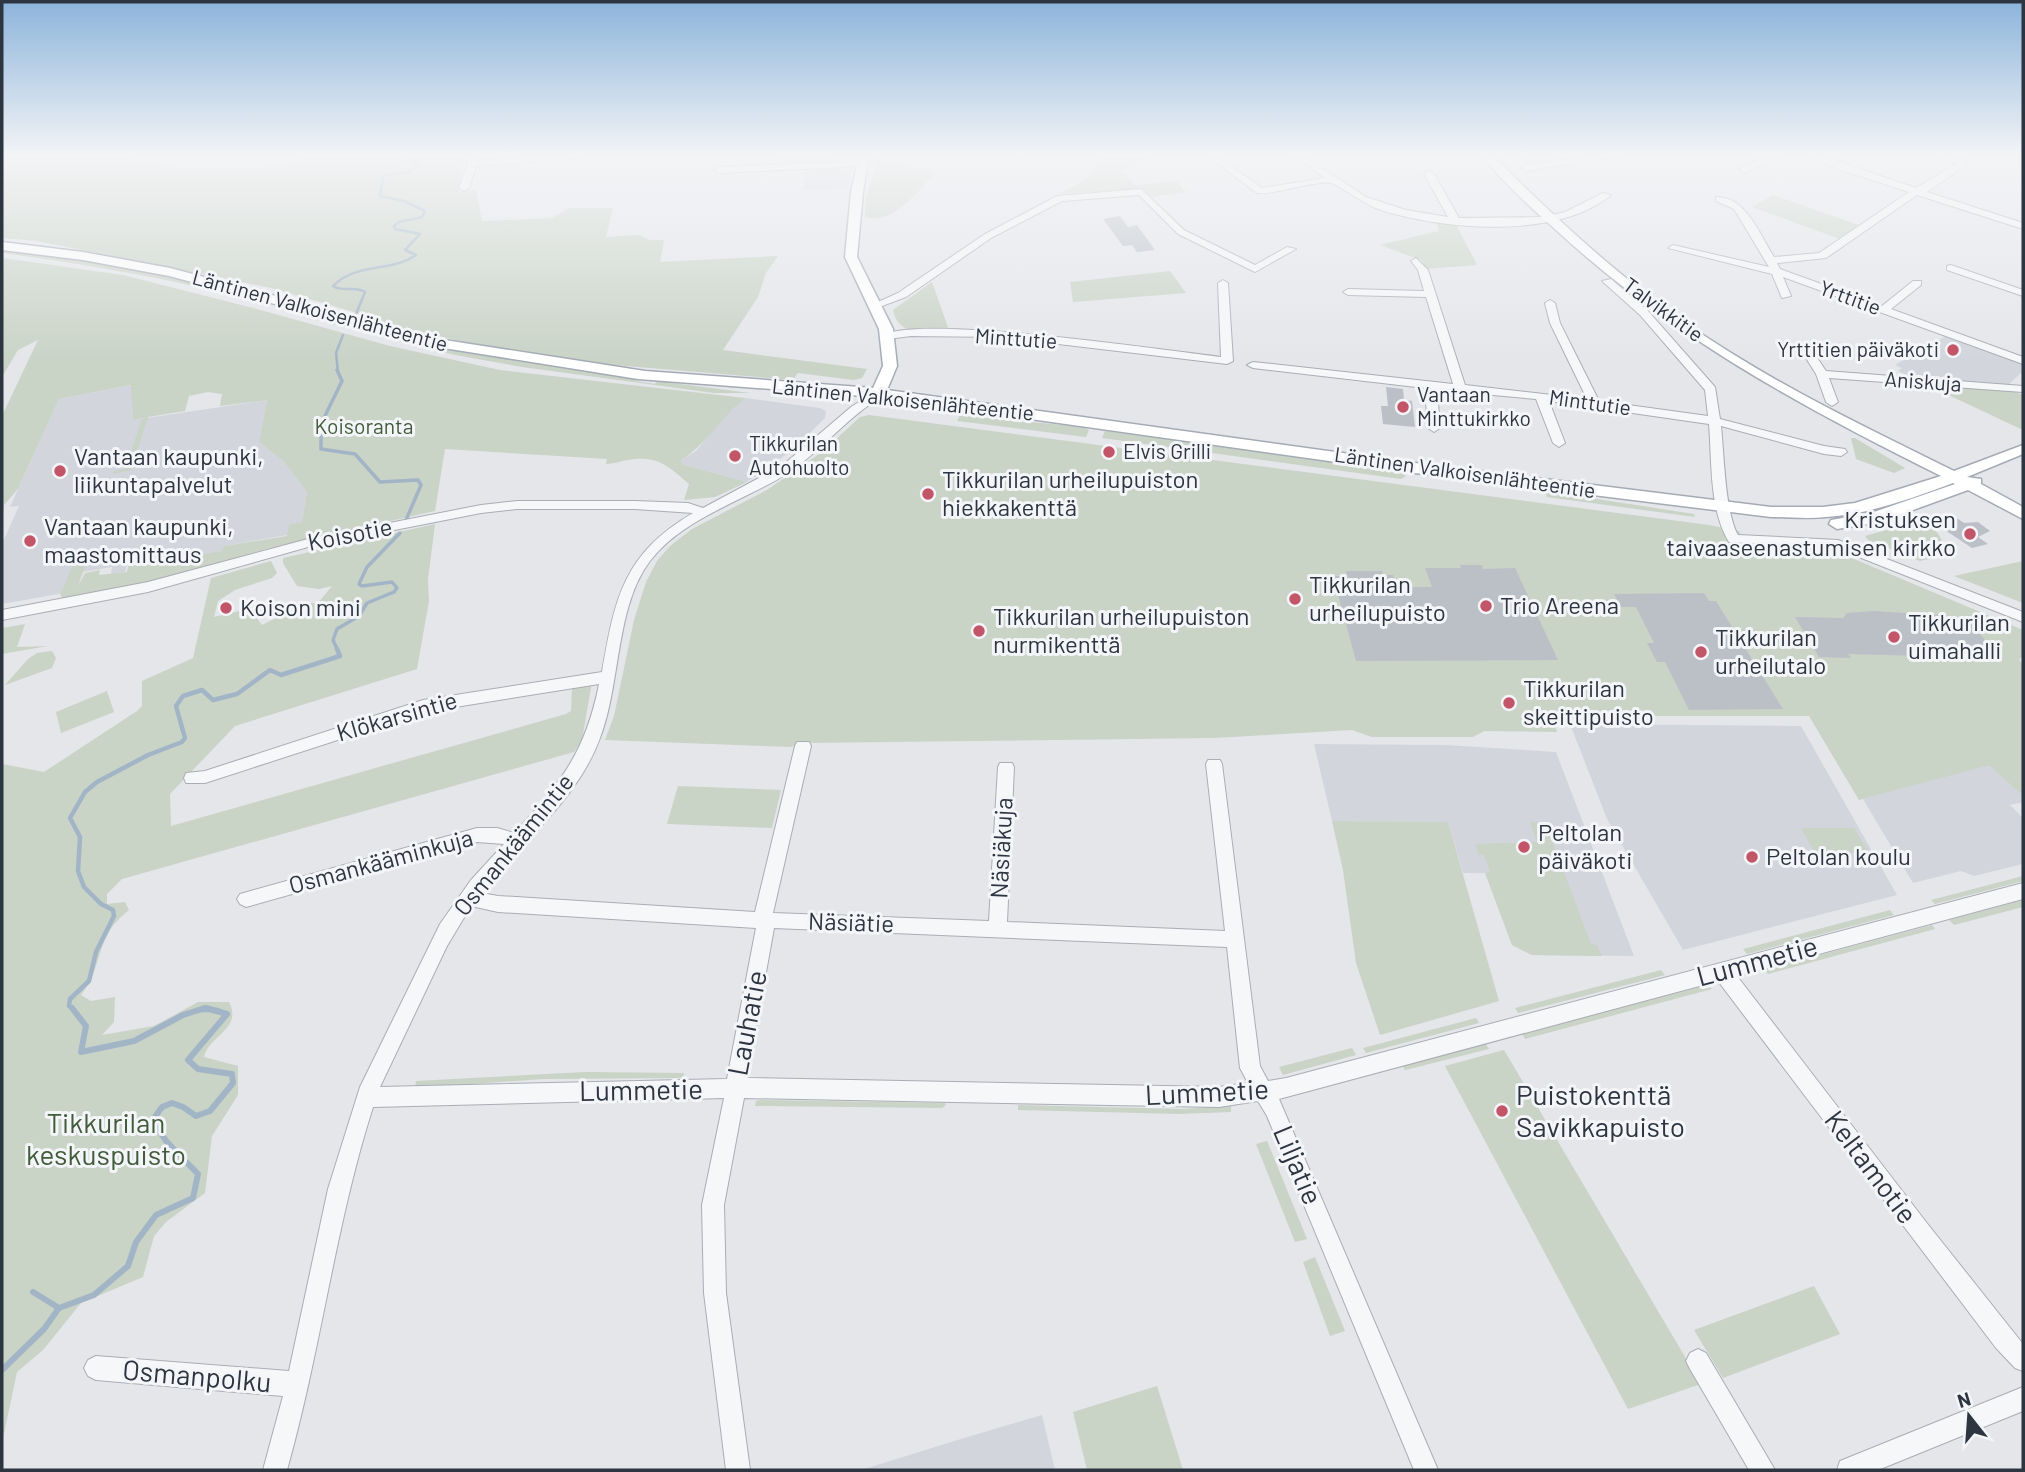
<svg xmlns="http://www.w3.org/2000/svg" width="2025" height="1472" font-family="Barlow,sans-serif">
  <style>
    .built { fill: #d2d6dc }
    .green { fill: #c9d3c6 }
    .lines { fill: none; stroke-linecap: round; stroke-linejoin: round }
    .stream-far3 { stroke: #a2b5c7; stroke-width: 2.5 }
    .stream-far2 { stroke: #a2b5c7; stroke-width: 3.5 }
    .stream-far1 { stroke: #a2b5c7; stroke-width: 4.5 }
    .stream { stroke: #a2b5c7; stroke-width: 6 }
    .building { fill: #bbc0c7 }
    .minor-casing { stroke: #a9adb4; stroke-width: 2 }
    .major-casing { stroke: #a4abb5; stroke-width: 3 }
    .minor { fill: #f6f7f9; fill-rule: evenodd }
    .major { fill: #fff; fill-rule: evenodd }
    .poi-dot { fill: #c35568; stroke: #f3f5f8; stroke-width: 2.5 }
    .labels { text-anchor: middle; stroke-width: 6; stroke-linejoin: round; paint-order: stroke }
    .far-street-label { font-size: 21px; fill: #2d3541; stroke: #f3f5f8 }
    .far-poi-label { font-size: 21px; fill: #2d3541; stroke: #f3f5f8; text-anchor: start }
    .far-park-label { font-size: 21px; fill: #425c3b; stroke: #f3f5f8 }
    .poi-label { font-size: 24px; fill: #2d3541; stroke: #f3f5f8; text-anchor: start }
    .street-label { font-size: 24px; fill: #2d3541; stroke: #f3f5f8 }
    .near-street-label { font-size: 28px; fill: #2d3541; stroke: #f3f5f8 }
    .near-poi-label { font-size: 28px; fill: #2d3541; stroke: #f3f5f8; text-anchor: start }
    .near-park-label { font-size: 28px; fill: #425c3b; stroke: #f3f5f8 }
  </style>
  <rect width="100%" height="100%" fill="#e4e6ea"/>
  <!-- built -->
  <g class="built">
    <polygon points="782,155 831,155 831,162 782,165"/>
    <polygon points="825,168 852,169 848,189 803,190 805,173"/>
    <polygon points="1946,336 2023,364 2023,371 2007,386 1911,377 1898,371 1902,368 1895,365"/>
    <polygon points="132,385 133,420 267,400 259,442 284,462 307,492 302,522 287,535 224,546 223,551 158,562 159,556 141,559 139,563 127,565 125,572 111,574 112,567 83,572 75,591 2,604 2,544 19,506 10,507 59,399"/>
    <polygon points="745,398 820,408 826,411 825,418 794,449 747,482 681,464 681,460 696,451 730,409"/>
    <polygon points="1570,724 1801,726 1897,895 1683,950 1607,819"/>
    <polygon points="1314,744 1445,745 1556,752 1634,956 1532,955 1512,945 1486,873 1463,873 1448,822 1332,821"/>
    <polygon points="1989,764 2023,796 2023,802 2010,805 2023,818 2023,864 1974,876 1961,871 1913,883 1863,799"/>
    <polygon points="1042,1415 1055,1470 861,1470 964,1438"/>
  </g>
  <!-- green -->
  <g class="green">
    <polygon points="2,155 109,155 183,169 283,167 310,155 464,155 459,192 476,190 482,221 552,218 570,208 613,208 606,237 639,235 650,240 664,240 660,262 778,256 766,273 758,297 723,350 867,369 862,378 854,380 798,373 793,380 578,362 491,348 358,318 361,314 271,288 37,241 2,238"/>
    <polygon points="1106,155 1158,155 1121,171 1135,185 1176,181 1186,192 1152,197 1140,189 1059,194 1085,180"/>
    <path d="M 875,159 L 877,159 L 937,172 C 919,189 893,226 865,217 L 866,196 L 875,171 Z"/>
    <polygon points="1773,195 1859,225 1840,239 1752,207"/>
    <polygon points="1436,222 1456,224 1477,265 1426,269 1421,260 1380,245 1439,231"/>
    <path d="M 2,249 C 88,260 171,275 254,298 C 242,304 217,291 203,288 C 136,273 70,262 2,253 Z"/>
    <path d="M 2,258 L 123,275 L 257,309 L 390,346 L 500,370 L 745,398 C 721,417 707,444 681,460 L 681,464 L 747,482 L 715,497 L 684,500 L 689,484 C 668,466 658,455 628,460 C 620,461 615,464 606,464 L 607,459 L 445,449 L 435,511 L 266,549 L 147,584 L 63,599 L 60,594 C 71,576 70,554 95,552 L 93,557 L 88,558 L 78,586 L 85,573 L 100,570 L 99,575 L 127,572 L 128,566 L 222,551 L 224,546 L 287,536 L 289,525 L 302,522 L 307,492 L 284,462 L 259,442 L 267,400 L 220,406 L 222,394 L 208,392 L 189,396 L 185,411 L 148,417 L 131,470 L 113,474 L 114,471 L 125,469 L 142,419 L 145,418 L 133,420 L 131,385 L 59,399 L 18,489 L 4,505 L 2,525 L 2,416 L 38,340 L 18,350 L 2,377 Z"/>
    <polygon points="1170,271 1186,293 1073,302 1070,282"/>
    <path d="M 932,282 L 950,333 C 926,331 899,338 893,310 Z"/>
    <polygon points="322,316 443,347 637,379 636,381 655,384 657,381 750,393 714,393 522,367 455,355 316,320"/>
    <polygon points="1925,384 2010,390 2023,395 2023,430"/>
    <polygon points="869,415 1709,525 1739,531 1746,543 1835,551 2023,630 2023,657 2019,659 2023,666 2023,796 1989,765 1859,800 1809,716 1552,716 1557,732 1484,731 1473,737 1372,737 1352,730 1214,738 802,743 791,747 605,740 614,716 634,620 646,582 657,561 670,546 692,529 767,490 822,452 860,417"/>
    <polygon points="960,415 1083,427 1089,430 1086,437 957,421"/>
    <polygon points="1105,431 1401,470 1406,476 1401,479 1102,438"/>
    <polygon points="1851,438 1855,438 1905,468 1894,473 1856,459"/>
    <polygon points="1545,491 1694,514 1695,517 1547,497"/>
    <path d="M 1919,521 C 1937,528 1942,536 1946,555 L 1920,561 L 1868,540 L 1865,536 Z"/>
    <path d="M 435,524 L 428,579 L 429,601 L 417,669 L 235,726 L 170,794 L 171,826 L 566,714 L 571,711 L 572,685 L 592,682 L 582,740 L 574,752 L 122,879 L 107,894 L 107,904 L 125,902 L 129,910 C 122,916 114,923 110,930 C 96,954 99,972 81,995 L 91,1001 L 115,997 L 114,1022 L 102,1035 L 154,1026 L 198,1002 L 229,1002 C 243,1029 209,1035 204,1057 L 238,1066 L 238,1095 L 212,1136 L 205,1193 L 166,1222 L 154,1236 L 143,1277 L 81,1303 L 43,1350 L 17,1372 L 2,1443 L 2,764 L 44,772 L 137,711 L 142,706 L 142,681 L 193,658 L 211,578 L 271,561 L 277,573 L 272,578 L 235,590 L 218,601 L 214,617 L 243,610 L 253,613 L 262,625 L 306,603 L 318,603 L 332,586 L 319,589 L 297,586 L 283,563 L 283,558 Z"/>
    <polygon points="2023,561 2023,603 1954,576"/>
    <polygon points="25,624 17,647 48,646 2,654 2,628"/>
    <polygon points="52,651 56,658 52,668 5,685 28,659 37,653"/>
    <polygon points="107,691 114,712 61,733 56,712"/>
    <polygon points="678,786 781,790 772,828 667,824"/>
    <polygon points="1332,821 1448,822 1499,1001 1380,1035 1356,963 1343,870"/>
    <polygon points="1530,822 1545,822 1591,944 1597,945 1602,956 1532,955 1512,945 1485,873 1490,872 1484,855 1479,855 1475,844 1537,842"/>
    <polygon points="1801,828 1854,828 1869,853 1815,853"/>
    <polygon points="2023,876 2023,881 1935,904 1931,900"/>
    <polygon points="2023,900 2023,907 1954,925 1949,920"/>
    <polygon points="1890,910 1894,915 1747,954 1743,949"/>
    <polygon points="1932,925 1935,929 1768,974 1764,970"/>
    <polygon points="1661,970 1665,975 1518,1013 1515,1008"/>
    <polygon points="1708,985 1712,989 1525,1039 1522,1033"/>
    <polygon points="1476,1018 1479,1023 1366,1053 1363,1048"/>
    <polygon points="1486,1044 1489,1049 1405,1070 1402,1065"/>
    <polygon points="1352,1048 1356,1055 1283,1075 1279,1067"/>
    <polygon points="1504,1050 1701,1384 1628,1409 1445,1066"/>
    <polygon points="585,1072 684,1073 683,1078 543,1079 415,1088 416,1081"/>
    <polygon points="760,1100 945,1103 946,1105 942,1108 755,1106 756,1101"/>
    <polygon points="1018,1105 1183,1109 1231,1106 1231,1112 1180,1114 1018,1110"/>
    <polygon points="1267,1141 1307,1239 1295,1242 1256,1144"/>
    <polygon points="1315,1257 1345,1331 1330,1336 1303,1262"/>
    <polygon points="1814,1286 1840,1334 1723,1378 1694,1330"/>
    <polygon points="1157,1386 1183,1470 1087,1470 1073,1412"/>
  </g>
  <g class="lines">
    <!-- stream-far3 -->
    <g class="stream-far3">
      <path d="M 356,314 L 365,292 C 355,285 342,293 333,286 C 356,262 390,273 416,255 L 405,250 L 420,234 L 395,229 L 394,226 L 399,222 L 422,217 L 425,211 L 404,201 L 380,196 L 383,176 L 408,172 L 421,163 L 402,159 L 407,155"/>
      <polyline points="338,372 336,353 343,335"/>
    </g>
    <!-- stream-far2 -->
    <g class="stream-far2">
      <polyline points="337,370 342,381 321,424 321,449 355,454 380,482 418,480 421,485 406,520"/>
      <polyline points="338,651 333,640 337,629 359,616 367,603 394,592 397,588 392,582 362,586 359,584 367,567 400,533"/>
    </g>
    <!-- stream-far1 -->
    <g class="stream-far1">
      <polyline points="74,1010 69,1006 70,999 89,981 96,952 114,916 113,910 101,904 84,887 78,871 80,837 70,818 85,792 97,782 148,755 182,742 185,738 176,706 183,696 202,690 213,700 237,694 270,670 281,675 340,656 337,649"/>
      <polyline points="196,1010 218,1010"/>
    </g>
    <!-- stream -->
    <g class="stream">
      <polyline points="72,1008 86,1026 81,1052 134,1041 183,1015 205,1008"/>
      <polyline points="33,1292 59,1308"/>
      <polyline points="2,1370 44,1329 59,1308 94,1295 128,1266 136,1242 156,1215 193,1198 198,1174 167,1142 152,1121 162,1107 172,1103 183,1107 196,1116 210,1111 233,1083 232,1074 198,1069 188,1060 227,1014 206,1008"/>
    </g>
  </g>
  <!-- building -->
  <g class="building">
    <polygon points="1120,216 1128,227 1137,225 1155,250 1137,252 1132,245 1123,246 1103,219"/>
    <polygon points="1386,387 1403,389 1404,400 1412,401 1415,427 1383,424 1381,406 1388,406"/>
    <polygon points="1958,519 1964,523 1978,522 1990,531 1978,537 1988,544 1972,548 1936,524"/>
    <polygon points="1460,565 1482,565 1483,569 1515,568 1558,660 1356,661 1333,576 1347,576 1346,571 1382,571 1383,575 1393,575 1397,587 1432,587 1425,568 1461,568"/>
    <polygon points="1704,593 1709,601 1716,601 1783,709 1689,710 1665,662 1657,662 1647,643 1654,643 1636,607 1621,607 1614,594"/>
    <polygon points="1875,611 1978,618 1987,631 1977,630 1999,658 1848,654 1851,658 1819,657 1795,617 1843,618 1847,613"/>
  </g>
  <g class="lines">
    <!-- minor casing -->
    <g class="minor-casing">
      <g id="minor">
        <polygon points="467,155 475,155 476,161 558,155 578,156 574,159 476,166 469,188 464,191 459,188 467,167"/>
        <path d="M 1206,155 L 1215,155 L 1262,188 L 1325,178 L 1293,155 L 1302,155 L 1366,197 L 1406,210 L 1448,217 L 1424,174 L 1429,171 L 1434,174 L 1459,218 L 1462,218 L 1544,217 L 1565,212 L 1603,193 L 1611,195 C 1557,240 1440,230 1378,209 C 1364,204 1339,185 1331,183 C 1316,180 1276,195 1257,193 Z"/>
        <polygon points="1608,155 1629,155 1526,171 1521,168 1526,165"/>
        <polygon points="1770,155 1780,155 1746,172 1738,170"/>
        <path d="M 1808,155 L 1819,155 L 1916,188 L 1956,164 L 1933,155 L 1945,155 L 1966,161 L 1966,165 L 1927,192 L 2023,223 L 2023,229 L 1917,195 L 1826,258 L 1777,263 L 1780,269 L 1882,306 L 1913,281 L 1921,281 L 1921,285 L 1891,309 L 2023,357 L 2023,364 L 1783,277 L 1791,296 L 1782,298 L 1772,274 L 1668,248 L 1673,245 L 1769,267 L 1734,209 L 1716,201 L 1716,197 C 1746,196 1760,235 1774,257 L 1819,253 L 1909,192 L 1835,168 Z"/>
        <polygon points="865,161 866,163 862,166 719,173 714,170 719,167"/>
        <polygon points="1141,189 1184,230 1255,265 1287,247 1296,249 1255,272 1178,234 1139,195 1062,201 991,238 906,297 874,309 869,306 898,293 985,234 1057,196"/>
        <path d="M 1416,258 L 1428,270 L 1465,385 L 1587,399 L 1550,323 L 1545,303 L 1550,300 L 1555,303 L 1560,323 L 1599,401 L 1708,416 L 1705,390 L 1640,315 L 1602,281 L 1611,279 L 1648,311 L 1715,387 L 1720,419 L 1824,446 L 1845,449 L 1847,452 L 1841,456 L 1824,454 L 1721,426 C 1724,453 1725,513 1738,535 L 1838,540 L 2023,612 L 2023,622 L 1836,548 L 1729,542 C 1709,510 1712,461 1709,424 L 1549,401 L 1565,443 L 1559,447 L 1553,443 L 1536,399 L 1437,390 L 1440,428 L 1434,432 L 1428,428 L 1425,388 L 1253,368 L 1247,365 L 1253,362 L 1453,384 L 1426,297 L 1348,295 L 1343,292 L 1348,289 L 1424,291 L 1418,270 L 1411,261 Z"/>
        <polygon points="1951,265 2023,290 2023,296 1947,270 1947,266"/>
        <path d="M 1223,280 L 1228,283 L 1233,361 L 1227,364 L 1000,337 L 911,336 L 888,339 L 882,336 C 914,313 1169,351 1221,357 L 1218,283 Z"/>
        <polygon points="1810,352 1814,353 1826,371 2023,386 2023,392 1829,378 1838,402 1832,406 1826,402 1816,374 1804,355"/>
        <path d="M 865,398 L 871,402 L 869,405 C 841,425 818,453 788,473 C 743,502 684,517 650,561 C 615,607 621,684 600,738 C 577,801 521,842 481,893 L 498,896 L 755,912 L 795,746 L 797,742 L 809,742 L 811,746 L 773,913 L 989,921 L 998,767 L 1000,763 L 1012,763 L 1014,767 L 1007,922 L 1225,931 L 1206,764 L 1208,760 L 1220,760 L 1222,764 L 1260,1066 L 1268,1081 L 1286,1078 L 2023,883 L 2023,899 L 1737,976 L 1926,1222 L 2023,1344 L 2023,1371 L 2015,1368 L 1996,1348 L 1718,981 L 1279,1099 L 1438,1470 L 1414,1470 L 1267,1116 L 1258,1101 L 1219,1107 L 744,1098 L 724,1205 L 726,1293 L 750,1470 L 726,1470 L 704,1293 L 702,1205 L 724,1098 L 373,1107 C 335,1226 321,1350 287,1470 L 263,1470 L 283,1396 L 96,1380 L 88,1376 L 84,1368 L 88,1360 L 96,1356 L 289,1371 L 328,1189 L 360,1087 L 440,924 L 471,880 L 504,844 L 477,842 L 246,907 L 240,904 L 237,899 L 240,894 L 477,828 L 497,828 L 514,833 C 560,785 586,751 599,684 L 424,712 L 205,783 L 186,783 L 184,778 L 186,773 L 205,771 L 423,700 L 602,672 C 615,598 623,554 693,513 L 635,509 L 517,509 L 481,513 L 308,547 L 148,592 L 2,620 L 2,610 L 148,582 L 308,539 L 481,505 L 517,501 L 635,501 L 688,503 L 703,508 L 783,465 L 851,407 ZM 471,906 L 498,912 L 756,928 L 727,1079 L 380,1087 L 447,946 ZM 774,928 L 1227,947 L 1240,1068 L 1248,1083 L 1219,1087 L 747,1078 Z"/>
        <polygon points="1698,1349 1706,1353 1775,1470 1749,1470 1690,1369 1686,1361 1690,1353"/>
        <polygon points="2023,1387 2023,1411 1878,1470 1837,1470 1840,1461"/>
      </g>
    </g>
    <!-- major casing -->
    <g class="major-casing">
      <path id="major" d="M 859,155 L 869,155 L 863,192 L 857,257 L 893,329 L 897,366 L 887,390 L 1415,463 L 1771,507 L 1823,507 L 1855,503 L 1941,476 C 1802,407 1671,336 1556,230 C 1530,207 1503,182 1481,155 L 1492,155 C 1552,215 1614,273 1684,322 C 1768,381 1863,426 1954,471 L 2023,445 L 2023,454 L 1967,477 L 1981,479 L 1981,484 L 2023,507 L 2023,519 L 1968,490 L 1880,522 L 1837,529 L 1829,524 L 1831,520 L 1871,513 L 1955,484 L 1953,483 C 1913,498 1870,514 1826,517 C 1808,519 1789,517 1771,517 L 1415,473 L 881,398 L 874,402 L 864,402 L 864,396 L 638,379 L 437,347 L 169,276 L 83,260 L 2,250 L 2,242 L 83,252 L 170,268 L 438,339 L 645,371 L 873,388 L 883,366 L 879,329 L 845,257 L 851,192 Z"/>
    </g>
    <!-- minor -->
    <use href="#minor" class="minor"/>
    <!-- major -->
    <use href="#major" class="major"/>
  </g>
  <!-- sky -->
  <linearGradient id="sky" x2="0" y2="1"><stop stop-color="#8cb4db"/><stop offset="0.43" stop-color="#f3f4f6"/><stop offset="1" stop-color="#f3f4f6" stop-opacity="0"/></linearGradient>
  <rect width="2025" height="361" fill="url(#sky)"/>
  <!-- markers -->
  <g class="poi-dot">
    <circle cx="1953" cy="350" r="7"/>
    <circle cx="1403" cy="407" r="7"/>
    <circle cx="1109" cy="452" r="7"/>
    <circle cx="735" cy="456" r="7"/>
    <circle cx="60" cy="471" r="7"/>
    <circle cx="928" cy="494" r="7"/>
    <circle cx="1970" cy="534" r="7"/>
    <circle cx="30" cy="541" r="7"/>
    <circle cx="1295" cy="599" r="7"/>
    <circle cx="1486" cy="606" r="7"/>
    <circle cx="226" cy="608" r="7"/>
    <circle cx="979" cy="631" r="7"/>
    <circle cx="1894" cy="637" r="7"/>
    <circle cx="1701" cy="652" r="7"/>
    <circle cx="1509" cy="703" r="7"/>
    <circle cx="1524" cy="847" r="7"/>
    <circle cx="1752" cy="857" r="7"/>
    <circle cx="1502" cy="1111" r="7"/>
  </g>
  <g class="labels">
    <!-- far-street labels -->
    <g class="far-street-label">
      <text transform="translate(1850 298) rotate(20)" y="7">Yrttitie</text>
      <text transform="translate(1663 310) rotate(36)" y="7">Talvikkitie</text>
      <text transform="translate(320 311) rotate(15)" y="7">Läntinen Valkoisenlähteentie</text>
      <text transform="translate(1016 339) rotate(4)" y="7">Minttutie</text>
      <text transform="translate(1923 382) rotate(4)" y="7">Aniskuja</text>
      <text transform="translate(903 400) rotate(6)" y="7">Läntinen Valkoisenlähteentie</text>
      <text transform="translate(1590 403) rotate(8)" y="7">Minttutie</text>
      <text transform="translate(1465 473) rotate(8)" y="7">Läntinen Valkoisenlähteentie</text>
    </g>
    <!-- far-poi labels -->
    <g class="far-poi-label">
      <text x="1939" y="357" text-anchor="end">Yrttitien päiväkoti</text>
      <text x="1417" y="402">Vantaan<tspan x="1417" dy="24">Minttukirkko</tspan></text>
      <text x="749" y="451">Tikkurilan<tspan x="749" dy="24">Autohuolto</tspan></text>
      <text x="1123" y="459">Elvis Grilli</text>
    </g>
    <!-- far-park labels -->
    <g class="far-park-label">
      <text x="364" y="434">Koisoranta</text>
    </g>
    <!-- poi labels -->
    <g class="poi-label">
      <text x="74" y="465">Vantaan kaupunki,<tspan x="74" dy="28">liikuntapalvelut</tspan></text>
      <text x="942" y="488">Tikkurilan urheilupuiston<tspan x="942" dy="28">hiekkakenttä</tspan></text>
      <text x="1956" y="528" text-anchor="end">Kristuksen<tspan x="1956" dy="28">taivaaseenastumisen kirkko</tspan></text>
      <text x="44" y="535">Vantaan kaupunki,<tspan x="44" dy="28">maastomittaus</tspan></text>
      <text x="1309" y="593">Tikkurilan<tspan x="1309" dy="28">urheilupuisto</tspan></text>
      <text x="1500" y="614">Trio Areena</text>
      <text x="240" y="616">Koison mini</text>
      <text x="993" y="625">Tikkurilan urheilupuiston<tspan x="993" dy="28">nurmikenttä</tspan></text>
      <text x="1908" y="631">Tikkurilan<tspan x="1908" dy="28">uimahalli</tspan></text>
      <text x="1715" y="646">Tikkurilan<tspan x="1715" dy="28">urheilutalo</tspan></text>
      <text x="1523" y="697">Tikkurilan<tspan x="1523" dy="28">skeittipuisto</tspan></text>
      <text x="1538" y="841">Peltolan<tspan x="1538" dy="28">päiväkoti</tspan></text>
      <text x="1766" y="865">Peltolan koulu</text>
    </g>
    <!-- street labels -->
    <g class="street-label">
      <text transform="translate(350 535) rotate(-11)" y="8">Koisotie</text>
      <text transform="translate(397 717) rotate(-16)" y="8">Klökarsintie</text>
      <text transform="translate(514 845) rotate(-51)" y="8">Osmankäämintie</text>
      <text transform="translate(1002 848) rotate(-87)" y="8">Näsiäkuja</text>
      <text transform="translate(381 862) rotate(-15)" y="8">Osmankääminkuja</text>
      <text transform="translate(851 923) rotate(2)" y="8">Näsiätie</text>
    </g>
    <!-- near-street labels -->
    <g class="near-street-label">
      <text transform="translate(1757 961) rotate(-15)" y="10">Lummetie</text>
      <text transform="translate(747 1023) rotate(-79)" y="10">Lauhatie</text>
      <text transform="translate(641 1090) rotate(-1)" y="10">Lummetie</text>
      <text transform="translate(1207 1092) rotate(-3)" y="10">Lummetie</text>
      <text transform="translate(1298 1165) rotate(67)" y="10">Liljatie</text>
      <text transform="translate(1871 1167) rotate(53)" y="10">Keltamotie</text>
      <text transform="translate(197 1376) rotate(5)" y="10">Osmanpolku</text>
    </g>
    <!-- near-poi labels -->
    <g class="near-poi-label">
      <text x="1516" y="1105">Puistokenttä<tspan x="1516" dy="32">Savikkapuisto</tspan></text>
    </g>
    <!-- near-park labels -->
    <g class="near-park-label">
      <text x="106" y="1133">Tikkurilan<tspan x="106" dy="32">keskuspuisto</tspan></text>
    </g>
  </g>
  <!-- border -->
  <rect width="2025" height="1472" fill="none" stroke="#2d3541" stroke-width="7"/>
  <!-- north arrow -->
  <g transform="translate(1969 1416) rotate(343)" stroke="#f3f5f8" stroke-width="5" paint-order="stroke">
  <path d="M0-5L12 26L0 18L-12 26Z" fill="#2d3541"/>
  <text y="-10" font-size="19" font-weight="bold" text-anchor="middle" fill="#2d3541">N</text>
  </g>
</svg>
